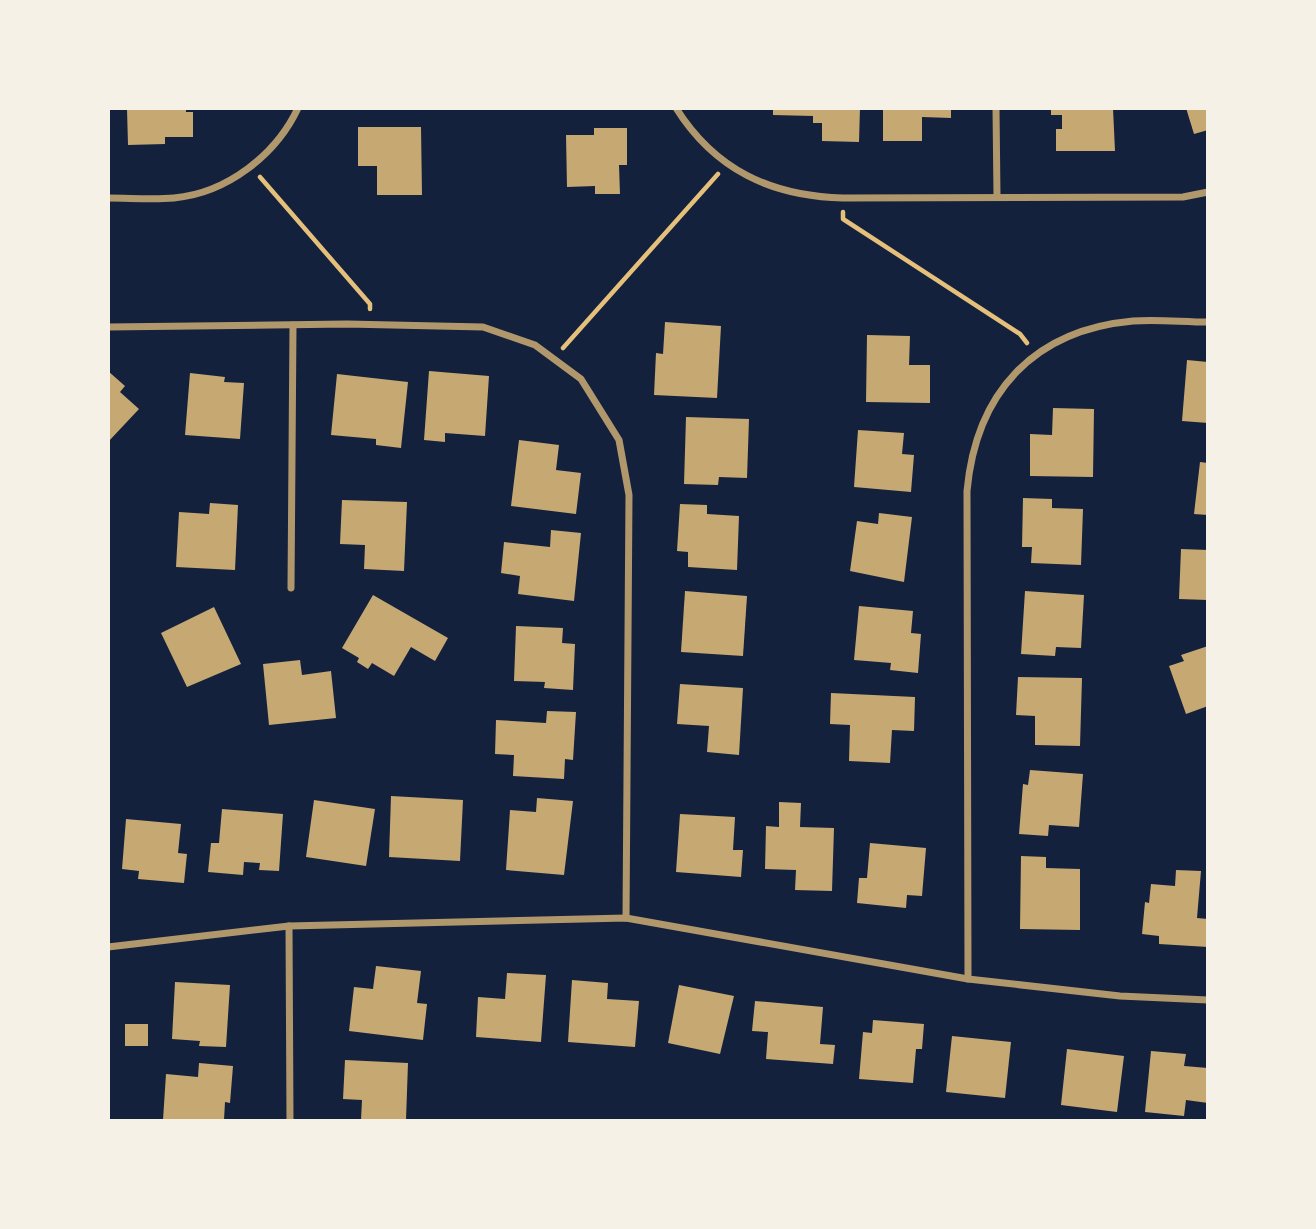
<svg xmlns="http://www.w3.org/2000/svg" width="1316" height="1229" font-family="'PT Sans',sans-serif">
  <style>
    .building { fill: #c6a872 }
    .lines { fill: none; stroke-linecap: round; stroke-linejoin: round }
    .path { stroke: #e5c07b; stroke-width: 4.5 }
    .minor { stroke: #b1986c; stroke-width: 7 }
  </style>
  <rect width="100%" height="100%" fill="#14213d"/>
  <!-- building -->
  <g class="building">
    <polygon points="186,108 186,112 193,112 193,137 165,137 165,144 128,145 127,109"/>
    <polygon points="773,108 860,108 859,142 822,141 822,123 813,123 813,116 773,115"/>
    <polygon points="883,108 951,108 951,118 922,117 922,141 883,141"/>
    <polygon points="1051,108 1113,108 1115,151 1056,151 1056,129 1062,129 1062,115 1051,115"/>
    <polygon points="1186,108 1208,108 1208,130 1194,134"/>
    <polygon points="358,127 421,127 422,195 377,195 377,166 358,166"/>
    <polygon points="594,128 627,128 627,165 619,165 620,194 595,194 595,186 567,187 566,135 594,135"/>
    <polygon points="665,322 721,326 717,398 654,395 656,353 663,354"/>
    <polygon points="867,335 910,336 909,365 930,365 930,403 866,402"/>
    <polygon points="1187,360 1208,362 1208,423 1182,421"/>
    <polygon points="108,371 125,386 120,392 139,409 108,442"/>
    <polygon points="429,371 489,376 485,436 445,433 445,442 424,440"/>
    <polygon points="190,373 225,377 224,382 244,383 240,439 185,435"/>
    <polygon points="337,374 408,382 401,448 376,445 376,439 331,435"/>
    <polygon points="1053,408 1094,409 1093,477 1030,476 1030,434 1052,435"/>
    <polygon points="686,417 749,419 747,478 719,477 718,485 684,484"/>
    <polygon points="858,430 904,433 902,454 914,455 911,492 854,487"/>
    <polygon points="519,440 559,445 556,470 581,473 576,514 511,506"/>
    <polygon points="1200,462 1208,463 1208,515 1194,514"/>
    <polygon points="1023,498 1052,499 1052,508 1083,509 1081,565 1031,563 1032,547 1022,547"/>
    <polygon points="342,500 407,502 404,571 364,569 365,545 340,544"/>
    <polygon points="210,503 238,505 235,570 176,567 179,512 209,514"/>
    <polygon points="680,504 707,505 707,514 739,516 737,570 688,567 688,552 677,551"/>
    <polygon points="879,513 912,517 904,582 850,571 857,521 878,524"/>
    <polygon points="551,530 581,533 574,601 518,594 520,576 501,573 504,542 550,547"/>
    <polygon points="1181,549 1208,550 1208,600 1179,599"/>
    <polygon points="685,591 747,596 743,656 681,652"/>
    <polygon points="1025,591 1084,595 1081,648 1056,647 1055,656 1021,654"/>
    <polygon points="373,595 448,638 435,661 411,647 394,676 372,663 368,669 357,662 359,658 342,648"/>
    <polygon points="859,606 913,611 911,633 921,634 918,673 890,670 891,663 854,660"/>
    <polygon points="214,607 241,664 187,687 161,633"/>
    <polygon points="516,626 563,628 562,643 575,644 573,690 544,688 545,682 514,681"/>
    <polygon points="1208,646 1208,706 1186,714 1169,666 1184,661 1181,655"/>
    <polygon points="300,660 302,675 331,671 336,718 269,725 263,664"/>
    <polygon points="1018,677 1082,678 1080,746 1035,745 1035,716 1016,715"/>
    <polygon points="680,684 743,688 739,755 707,752 709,726 677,724"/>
    <polygon points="831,693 915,697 914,731 892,730 890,763 849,761 850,725 830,724"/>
    <polygon points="547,711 576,712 573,760 565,759 564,779 513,776 514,755 495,754 496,720 546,723"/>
    <polygon points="1030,770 1083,774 1079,827 1049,825 1048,836 1019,834 1023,784 1028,785"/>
    <polygon points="391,796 463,800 460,861 389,857"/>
    <polygon points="537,798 573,801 564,875 506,870 510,810 536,812"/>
    <polygon points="314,800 375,809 366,866 306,857"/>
    <polygon points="779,802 801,803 800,827 834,828 832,891 795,890 796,870 765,869 766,826 779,827"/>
    <polygon points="222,809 283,814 279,871 259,870 260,863 244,862 243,875 208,872 211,843 219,843"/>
    <polygon points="680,814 735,817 733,850 743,850 741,877 676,872"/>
    <polygon points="126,819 181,824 178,853 187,854 184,883 138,879 139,871 122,869"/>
    <polygon points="870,843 926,848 922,896 907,895 906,908 857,903 859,878 867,878"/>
    <polygon points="1021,856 1046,857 1046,868 1080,869 1080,930 1020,929"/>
    <polygon points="1176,870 1201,871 1197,918 1208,919 1208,947 1159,944 1159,936 1142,934 1145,902 1149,903 1151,884 1175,886"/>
    <polygon points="376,966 421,971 417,1003 427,1004 423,1040 349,1031 354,987 373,989"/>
    <polygon points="507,973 546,975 541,1042 476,1037 478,997 505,999"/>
    <polygon points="572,980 608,983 607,999 639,1001 635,1047 568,1042"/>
    <polygon points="175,982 230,985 226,1047 199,1046 200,1041 172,1039"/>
    <polygon points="679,985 734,996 720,1054 668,1043"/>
    <polygon points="755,1001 823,1007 820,1044 835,1045 833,1064 766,1059 768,1032 752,1031"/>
    <polygon points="873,1020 924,1024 922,1049 916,1049 913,1083 859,1079 863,1032 872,1033"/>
    <rect x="125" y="1024" width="23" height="22"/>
    <polygon points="952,1036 1011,1042 1005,1098 946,1092"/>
    <polygon points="1067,1049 1124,1056 1117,1112 1061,1105"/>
    <polygon points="1151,1051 1186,1054 1184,1066 1208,1068 1208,1103 1186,1100 1184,1116 1145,1112"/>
    <polygon points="345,1060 408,1063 406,1120 361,1120 362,1100 343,1099"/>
    <polygon points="199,1063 233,1066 230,1103 225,1102 224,1120 163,1120 166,1074 198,1077"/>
  </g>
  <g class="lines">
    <!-- path -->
    <g class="path">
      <polyline points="260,177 370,304 370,309"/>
      <polyline points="843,212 843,219 1020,334 1027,343"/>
      <polyline points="563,348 718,174"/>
    </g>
    <!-- minor -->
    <g class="minor">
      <path d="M 676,108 C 715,170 771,196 843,198 L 1183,197 L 1208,192"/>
      <polyline points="996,108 997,196"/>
      <path d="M 108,198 C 130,198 153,200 174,198 C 227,193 276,155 298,108"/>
      <polyline points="108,327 347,324 483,327 535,345 581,379 619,440 629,495 626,918"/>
      <polyline points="291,588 293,325"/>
      <polyline points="289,926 290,1120"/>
      <polyline points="108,947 289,926 626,918 968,979 1120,996 1208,1000"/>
      <path d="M 968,979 L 967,491 C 976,393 1033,330 1133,321 C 1157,319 1183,322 1208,322"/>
    </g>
  </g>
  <!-- border -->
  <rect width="1316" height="1229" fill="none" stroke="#f6f1e7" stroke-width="220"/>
</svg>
